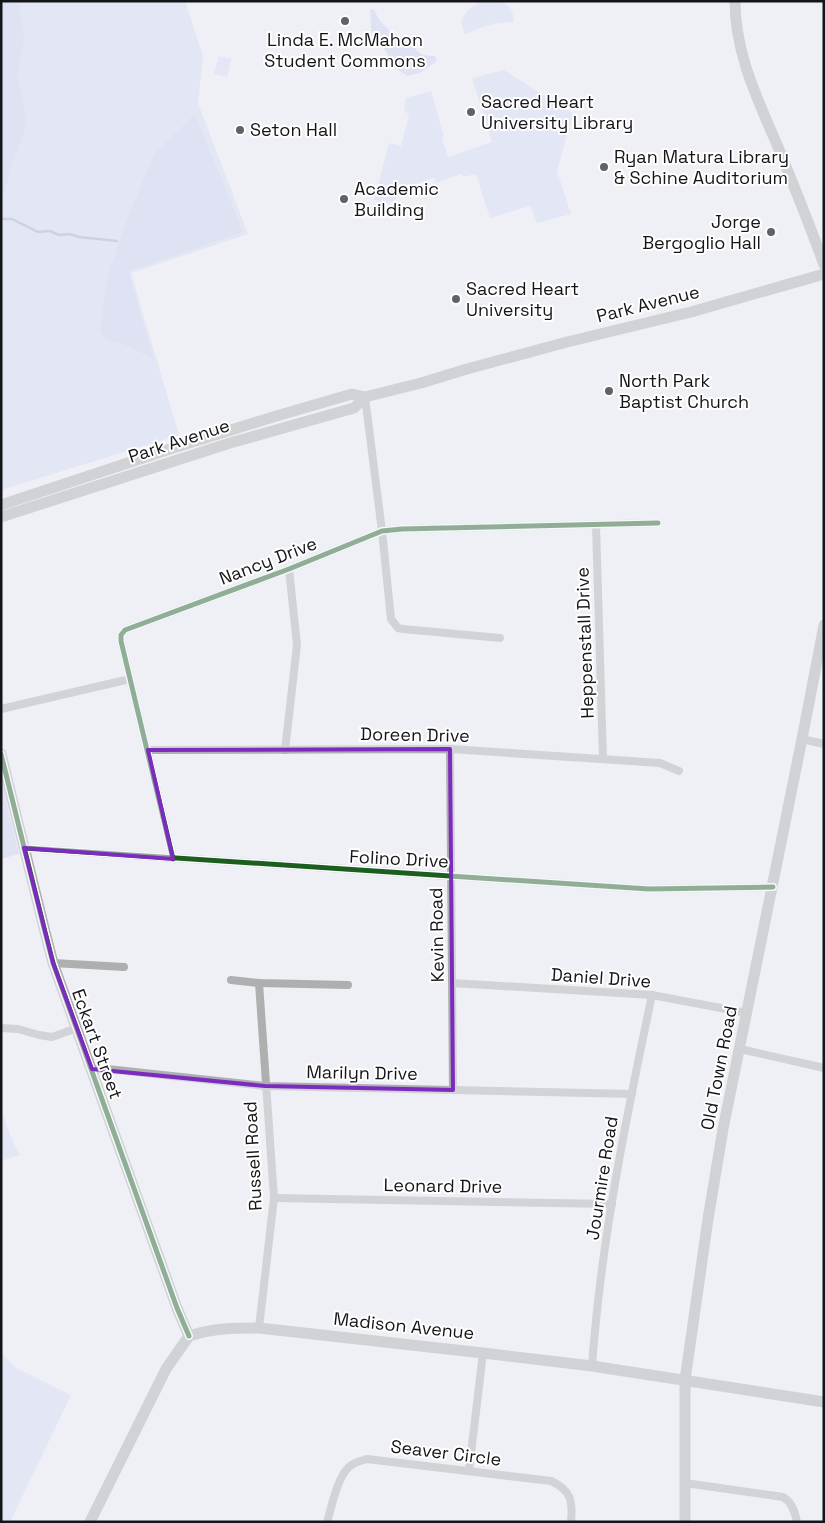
<svg xmlns="http://www.w3.org/2000/svg" width="825" height="1523" font-family="'Space Grotesk',sans-serif">
  <style>
    .green { fill: #d5daf1 }
    .forest { fill: #cad1f0 }
    .lines { fill: none; stroke-linecap: round; stroke-linejoin: round }
    .stream { stroke: #a5acd1; stroke-width: 2.5 }
    .street { stroke: #aeafb0; stroke-width: 8 }
    .secondary { stroke: #aeaeb0; stroke-width: 11 }
    .cycleway-casing { stroke: #fff; stroke-width: 8 }
    .cycleway { stroke: #1b5e20; stroke-width: 5 }
    .marked { fill: none; stroke: #7b2cbf; stroke-width: 4; stroke-linejoin: round }
    .poi-dot { fill: #616266; stroke: #fff; stroke-width: 2 }
    .labels { text-anchor: middle; stroke-width: 4; stroke-linejoin: round; paint-order: stroke }
    .poi-label { font-size: 18px; fill: #151519; stroke: #fff; text-anchor: start }
    .street-label { font-size: 18px; fill: #151519; stroke: #fff }
  </style>
  <rect width="100%" height="100%" fill="#eff0f5"/>
  <!-- green -->
  <g class="green">
    <polygon points="1,1 185,1 203,56 198,103 248,234 131,273 179,435 1,490"/>
    <path d="M 482,1 C 491,1 505,0 511,9 C 513,12 513,18 514,22 C 497,22 481,26 465,35 L 461,22 C 465,12 471,6 482,1 Z"/>
    <polygon points="219,56 231,59 227,77 214,74"/>
    <polygon points="504,70 573,114 557,171 571,214 537,223 530,206 490,218 476,174 463,177 461,174 436,183 434,178 400,189 401,195 388,204 374,200 389,143 401,146 409,115 404,110 406,98 431,91 444,137 442,138 448,157 492,142 472,78"/>
    <path d="M 3,1115 C 6,1125 10,1134 14,1144 C 16,1148 19,1151 20,1155 L 1,1161 L 1,1116 Z"/>
    <polygon points="1,1353 16,1368 71,1395 10,1522 1,1522"/>
  </g>
  <!-- forest -->
  <g class="forest">
    <polygon points="1,1 19,1 24,41 17,76 23,98 26,127 11,168 1,203"/>
    <path d="M 370,9 L 374,10 L 380,21 L 393,34 L 409,39 C 416,51 419,56 435,56 L 437,61 L 420,73 L 408,76 L 394,68 L 389,59 L 387,52 L 376,42 L 371,29 Z"/>
    <polygon points="195,114 243,232 128,271 154,360 133,348 105,338 100,331 108,273 127,220 154,154"/>
    <polygon points="1,778 19,854 1,859"/>
  </g>
  <g class="lines">
    <!-- stream -->
    <polyline class="stream" points="1,219 12,219 38,232 50,231 59,235 69,234 79,237 117,241"/>
    <!-- street -->
    <g class="street">
      <polyline points="365,397 382,531 391,619 398,628 403,629 500,638"/>
      <polyline points="596,525 603,759"/>
      <polyline points="1,709 130,679"/>
      <polyline points="802,739 824,744"/>
      <polyline points="450,749 453,1090"/>
      <polyline points="148,750 450,749 660,763 679,771"/>
      <polyline points="285,750 297,645 289,569"/>
      <polyline points="24,848 649,889 773,887"/>
      <polyline points="173,859 121,641 121,635 125,630 289,569 382,531 402,529 658,523"/>
      <polyline points="53,963 124,967"/>
      <polyline points="231,980 259,983 348,985"/>
      <polyline points="259,983 274,1198 259,1328"/>
      <polyline points="452,983 652,995 747,1013"/>
      <polyline points="1,1028 18,1029 39,1035 52,1037 77,1028"/>
      <polyline points="740,1049 824,1068"/>
      <polyline points="92,1069 107,1069 265,1086 632,1094"/>
      <polyline points="274,1198 612,1204"/>
      <path d="M 592,1366 C 601,1241 626,1118 652,995"/>
      <polyline points="469,1470 483,1353"/>
      <path d="M 685,1483 L 783,1497 C 792,1502 795,1512 797,1522"/>
      <path d="M 327,1522 C 332,1506 337,1478 349,1467 C 354,1462 360,1461 367,1459 L 551,1481 C 571,1490 573,1501 571,1522"/>
    </g>
    <!-- secondary -->
    <g class="secondary">
      <path d="M 735,1 C 735,54 758,100 778,147 C 794,186 810,225 824,265"/>
      <polyline points="1,505 173,448 273,417 352,394 365,397 421,383 467,369 567,342 691,312 824,274"/>
      <polyline points="1,517 230,443 354,408 365,397"/>
      <polyline points="1,754 45,932 53,963 177,1308 189,1336"/>
      <path d="M 90,1522 L 166,1369 L 189,1336 C 213,1328 235,1328 259,1328 L 483,1353 L 592,1366 L 824,1402"/>
      <polyline points="685,1522 685,1380 708,1219 723,1129 802,739 824,625"/>
    </g>
    <!-- cycleway casing -->
    <g class="cycleway-casing">
      <g id="cycleway">
        <polyline points="1,754 45,932 53,963 177,1308 189,1336"/>
        <polyline points="24,848 649,889 773,887"/>
        <polyline points="173,859 121,641 121,635 125,630 289,569 382,531 402,529 658,523"/>
      </g>
    </g>
    <!-- cycleway -->
    <use href="#cycleway" class="cycleway"/>
  </g>
  <!-- marked area -->
  <path d="M0 0H825V1523H0ZM 450,749 L 453,1090 L 265,1086 L 92,1069 L 53,963 L 24,848 L 173,859 L 148,750 Z" fill="#eff0f5" fill-opacity=".55" fill-rule="evenodd"/>
  <path class="marked" d="M 450,749 L 453,1090 L 265,1086 L 92,1069 L 53,963 L 24,848 L 173,859 L 148,750 Z"/>
  <!-- markers -->
  <g class="poi-dot">
    <circle cx="345" cy="21" r="5"/>
    <circle cx="471" cy="112" r="5"/>
    <circle cx="240" cy="130" r="5"/>
    <circle cx="604" cy="167" r="5"/>
    <circle cx="344" cy="199" r="5"/>
    <circle cx="771" cy="232" r="5"/>
    <circle cx="456" cy="299" r="5"/>
    <circle cx="609" cy="391" r="5"/>
  </g>
  <g class="labels">
    <!-- poi labels -->
    <g class="poi-label">
      <text x="345" y="46" text-anchor="middle">Linda E. McMahon<tspan x="345" dy="21">Student Commons</tspan></text>
      <text x="481" y="108">Sacred Heart<tspan x="481" dy="21">University Library</tspan></text>
      <text x="250" y="136">Seton Hall</text>
      <text x="614" y="163">Ryan Matura Library<tspan x="614" dy="21">&amp; Schine Auditorium</tspan></text>
      <text x="354" y="195">Academic<tspan x="354" dy="21">Building</tspan></text>
      <text x="761" y="228" text-anchor="end">Jorge<tspan x="761" dy="21">Bergoglio Hall</tspan></text>
      <text x="466" y="295">Sacred Heart<tspan x="466" dy="21">University</tspan></text>
      <text x="619" y="387">North Park<tspan x="619" dy="21">Baptist Church</tspan></text>
    </g>
    <!-- street labels -->
    <g class="street-label">
      <text transform="translate(648 304) rotate(-14)" y="6">Park Avenue</text>
      <text transform="translate(179 441) rotate(-18)" y="6">Park Avenue</text>
      <text transform="translate(268 561) rotate(-21)" y="6">Nancy Drive</text>
      <text transform="translate(585 643) rotate(-92)" y="6">Heppenstall Drive</text>
      <text transform="translate(415 735) rotate(1)" y="6">Doreen Drive</text>
      <text transform="translate(399 859) rotate(3)" y="6">Folino Drive</text>
      <text transform="translate(437 935) rotate(-91)" y="6">Kevin Road</text>
      <text transform="translate(601 978) rotate(4)" y="6">Daniel Drive</text>
      <text transform="translate(97 1044) rotate(70)" y="6">Eckart Street</text>
      <text transform="translate(719 1068) rotate(-79)" y="6">Old Town Road</text>
      <text transform="translate(362 1073) rotate(1)" y="6">Marilyn Drive</text>
      <text transform="translate(253 1156) rotate(-93)" y="6">Russell Road</text>
      <text transform="translate(602 1178) rotate(-81)" y="6">Jourmire Road</text>
      <text transform="translate(443 1186) rotate(1)" y="6">Leonard Drive</text>
      <text transform="translate(404 1326) rotate(6)" y="6">Madison Avenue</text>
      <text transform="translate(446 1453) rotate(7)" y="6">Seaver Circle</text>
    </g>
  </g>
  <!-- border -->
  <rect width="825" height="1523" fill="none" stroke="#151519" stroke-width="5"/>
</svg>
